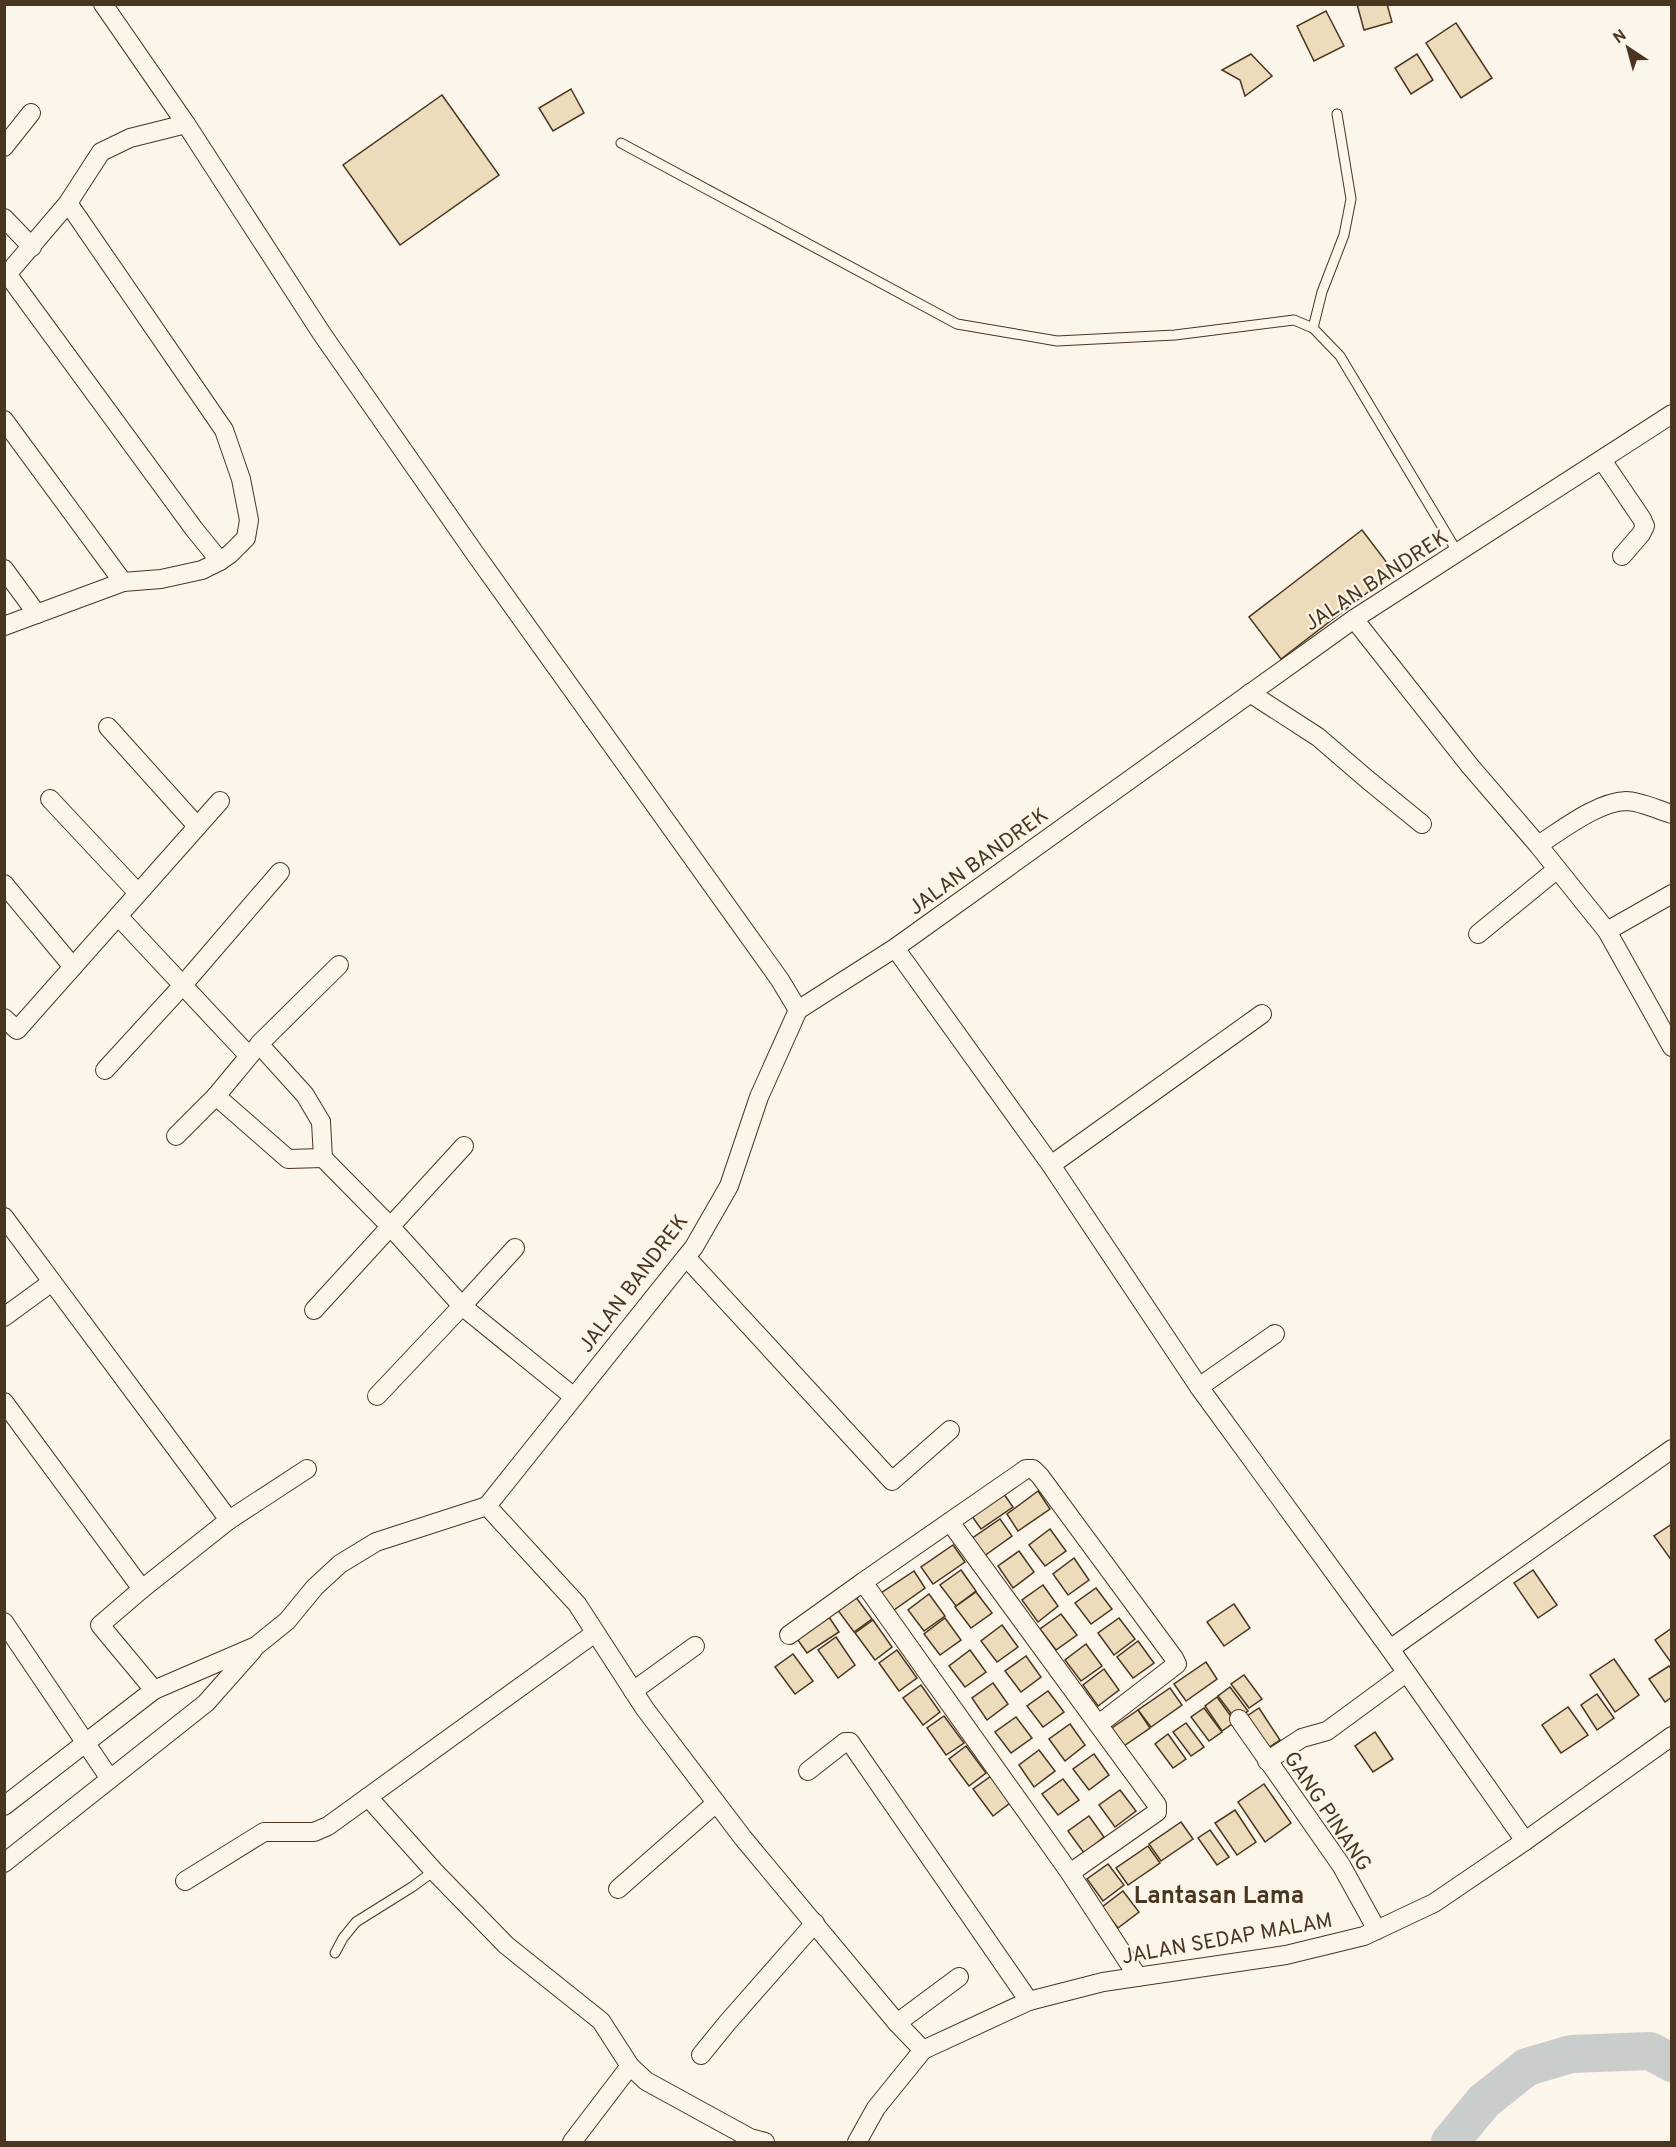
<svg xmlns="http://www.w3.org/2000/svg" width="1676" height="2147" font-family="Overpass,sans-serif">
<rect width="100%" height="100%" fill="#fbf6e9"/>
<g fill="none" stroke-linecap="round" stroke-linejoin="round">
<path stroke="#c9cecd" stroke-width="38" d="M 1450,2142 L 1484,2101 L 1527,2067 L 1571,2054 L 1650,2051 L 1672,2063"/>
</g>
<g fill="#ecdcbc" stroke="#4a3520" stroke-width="1.5">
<path d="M 1357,4 L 1387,4 L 1392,22 L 1364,30 Z"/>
<path d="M 1326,11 L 1344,46 L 1314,61 L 1297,26 Z"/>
<path d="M 1456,23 L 1492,78 L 1461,98 L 1426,43 Z"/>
<path d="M 1251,54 L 1272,76 L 1245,96 L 1240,80 L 1222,70 Z"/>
<path d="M 1417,54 L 1433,80 L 1411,94 L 1395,68 Z"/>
<path d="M 571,89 L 584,113 L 553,131 L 539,108 Z"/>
<path d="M 442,95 L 499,175 L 400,245 L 343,165 Z"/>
<path d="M 1362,530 L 1394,572 L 1281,659 L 1249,617 Z"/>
<path d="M 1001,1490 L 1013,1507 L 981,1529 L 969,1512 Z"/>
<path d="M 1038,1491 L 1050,1509 L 1018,1531 L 1007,1514 Z"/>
<path d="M 1000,1519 L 1012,1536 L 980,1559 L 968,1541 Z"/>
<path d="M 1672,1524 L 1672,1561 L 1654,1536 Z"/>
<path d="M 1050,1529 L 1066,1551 L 1045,1566 L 1029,1545 Z"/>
<path d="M 953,1545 L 965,1562 L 933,1584 L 921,1567 Z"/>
<path d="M 1019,1551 L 1034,1572 L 1013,1588 L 998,1566 Z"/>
<path d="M 1074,1558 L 1089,1580 L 1068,1595 L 1053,1574 Z"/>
<path d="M 961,1570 L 976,1591 L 956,1606 L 940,1585 Z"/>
<path d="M 1533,1570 L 1557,1605 L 1538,1618 L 1514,1583 Z"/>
<path d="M 914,1571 L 925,1588 L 894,1610 L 881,1593 Z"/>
<path d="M 1043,1585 L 1058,1606 L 1038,1622 L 1022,1600 Z"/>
<path d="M 1096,1588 L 1112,1609 L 1091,1624 L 1075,1603 Z"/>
<path d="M 852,1592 L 872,1619 L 854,1632 L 834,1605 Z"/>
<path d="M 976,1592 L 992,1613 L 971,1628 L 955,1607 Z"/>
<path d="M 929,1594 L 945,1616 L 924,1631 L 908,1610 Z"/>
<path d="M 1234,1604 L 1250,1628 L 1224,1646 L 1207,1622 Z"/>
<path d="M 827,1614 L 839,1632 L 807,1653 L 795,1636 Z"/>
<path d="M 1061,1614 L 1077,1635 L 1056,1650 L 1040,1629 Z"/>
<path d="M 945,1618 L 961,1640 L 940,1655 L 924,1634 Z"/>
<path d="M 1119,1618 L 1135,1639 L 1114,1655 L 1098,1633 Z"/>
<path d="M 873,1620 L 892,1647 L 875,1660 L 855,1633 Z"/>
<path d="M 1002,1625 L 1018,1647 L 997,1662 L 981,1641 Z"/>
<path d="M 1672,1628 L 1672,1664 L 1655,1640 Z"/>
<path d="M 836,1637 L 855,1665 L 838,1678 L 818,1650 Z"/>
<path d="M 1138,1641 L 1154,1663 L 1133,1678 L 1117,1657 Z"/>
<path d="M 1086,1644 L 1102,1666 L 1081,1681 L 1065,1660 Z"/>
<path d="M 897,1650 L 917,1678 L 899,1691 L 879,1663 Z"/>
<path d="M 970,1650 L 986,1672 L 965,1687 L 949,1666 Z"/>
<path d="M 793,1654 L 813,1681 L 795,1694 L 775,1667 Z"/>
<path d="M 1026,1656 L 1041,1677 L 1021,1692 L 1005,1671 Z"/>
<path d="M 1614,1659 L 1639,1695 L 1615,1712 L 1590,1675 Z"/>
<path d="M 1206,1662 L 1217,1679 L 1186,1701 L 1174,1684 Z"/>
<path d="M 1669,1666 L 1672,1669 L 1672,1697 L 1665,1702 L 1649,1679 Z"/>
<path d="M 1104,1669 L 1119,1690 L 1098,1706 L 1083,1685 Z"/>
<path d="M 1244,1675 L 1262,1699 L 1249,1708 L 1231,1684 Z"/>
<path d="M 993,1683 L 1008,1704 L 987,1720 L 972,1698 Z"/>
<path d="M 921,1685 L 940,1712 L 923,1725 L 903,1698 Z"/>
<path d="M 1230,1687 L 1248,1711 L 1236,1720 L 1218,1696 Z"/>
<path d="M 1170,1688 L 1182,1705 L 1151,1727 L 1138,1710 Z"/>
<path d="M 1048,1691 L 1064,1712 L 1043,1727 L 1027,1706 Z"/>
<path d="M 1597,1694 L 1614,1718 L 1597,1730 L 1581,1705 Z"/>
<path d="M 1217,1697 L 1235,1722 L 1222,1731 L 1205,1706 Z"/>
<path d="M 1568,1707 L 1588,1735 L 1561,1753 L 1542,1725 Z"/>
<path d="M 1204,1708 L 1222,1732 L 1209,1741 L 1191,1717 Z"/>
<path d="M 1259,1708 L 1280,1740 L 1265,1750 L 1244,1718 Z"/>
<path d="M 1138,1710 L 1150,1728 L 1118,1750 L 1106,1732 Z"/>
<path d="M 944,1716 L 964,1743 L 946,1755 L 927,1728 Z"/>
<path d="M 1016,1717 L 1032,1738 L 1011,1753 L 995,1732 Z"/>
<path d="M 1186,1723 L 1204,1747 L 1191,1756 L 1173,1732 Z"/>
<path d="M 1070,1724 L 1085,1745 L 1065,1761 L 1049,1739 Z"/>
<path d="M 1375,1732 L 1393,1759 L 1373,1772 L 1355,1746 Z"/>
<path d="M 1168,1734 L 1186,1759 L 1173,1768 L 1155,1744 Z"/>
<path d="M 966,1746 L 986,1773 L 969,1786 L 949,1759 Z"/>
<path d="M 1039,1750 L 1055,1771 L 1034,1787 L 1019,1765 Z"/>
<path d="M 1094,1754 L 1109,1775 L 1089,1790 L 1073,1769 Z"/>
<path d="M 991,1776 L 1010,1803 L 993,1816 L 973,1789 Z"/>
<path d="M 1063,1779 L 1079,1800 L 1058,1815 L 1042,1794 Z"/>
<path d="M 1264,1784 L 1291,1823 L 1265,1842 L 1238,1802 Z"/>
<path d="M 1120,1790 L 1136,1811 L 1115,1827 L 1099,1805 Z"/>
<path d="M 1235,1810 L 1256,1842 L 1237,1855 L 1215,1823 Z"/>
<path d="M 1089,1816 L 1104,1837 L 1084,1853 L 1068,1831 Z"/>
<path d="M 1181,1822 L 1193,1839 L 1161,1861 L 1149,1844 Z"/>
<path d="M 1210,1830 L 1229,1857 L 1217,1865 L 1198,1838 Z"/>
<path d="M 1148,1846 L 1160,1863 L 1128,1885 L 1116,1868 Z"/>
<path d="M 1108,1864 L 1124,1885 L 1103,1901 L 1087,1879 Z"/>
<path d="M 1123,1891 L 1139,1912 L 1118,1928 L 1102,1907 Z"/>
</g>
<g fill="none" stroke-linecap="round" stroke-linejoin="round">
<defs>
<g id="lane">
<path d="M 621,143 L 957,324 L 1057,341 L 1175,335 L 1294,320 L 1313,328 L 1340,356 L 1458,553"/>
<path d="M 1313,328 L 1322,292 L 1344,235 L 1351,199 L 1337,114"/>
<path d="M 335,1953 L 343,1938 L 356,1922 L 412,1887 L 434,1871"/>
</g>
<g id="street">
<path d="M 103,4 L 186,124 L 322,334 L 476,555 L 780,980 L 798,1010"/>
<path d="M 4,147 L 31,113"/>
<path d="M 68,203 L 224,430 L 241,479 L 249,520 L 246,538 L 230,554 L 220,561"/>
<path d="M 4,218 L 32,247"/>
<path d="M 4,278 L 68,203 L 101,152 L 130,138 L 186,124"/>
<path d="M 4,420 L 123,582"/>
<path d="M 1602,460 L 1642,519 L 1645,526 L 1641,534 L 1622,556"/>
<path d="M 4,569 L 37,614"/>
<path d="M 1354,619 L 1470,766 L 1538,845 L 1607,931 L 1672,1047"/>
<path d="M 4,626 L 123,582 L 161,579 L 202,570 L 220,561 L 194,529 L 8,275"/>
<path d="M 1250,693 L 1318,737 L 1368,780 L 1422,824"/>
<path d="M 108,727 L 197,826"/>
<path d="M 50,799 L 138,893"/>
<path d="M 1538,845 C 1562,830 1597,802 1626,801 C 1640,801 1658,810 1672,814"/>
<path d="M 4,884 L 73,967"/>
<path d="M 118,916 L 249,1056"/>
<path d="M 1607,931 L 1672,894"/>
<path d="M 1478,934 L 1556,870"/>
<path d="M 895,948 L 1051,1165 L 1199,1387 L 1390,1649 L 1525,1841"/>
<path d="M 4,1018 L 17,1030 L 220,801"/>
<path d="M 105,1070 L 182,986 L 280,872"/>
<path d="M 216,1096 L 255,1049"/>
<path d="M 314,1110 L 321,1122 L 305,1095 L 259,1044 L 339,965"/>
<path d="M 321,1122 L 323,1158 L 390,1226 L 462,1306 L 515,1248"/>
<path d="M 176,1136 L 216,1096 L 288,1159 L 323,1158"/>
<path d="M 1051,1165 L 1262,1014"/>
<path d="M 4,1217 L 229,1520"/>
<path d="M 686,1257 L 892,1481 L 950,1430"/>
<path d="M 314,1310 L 464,1146"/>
<path d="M 4,1317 L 52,1282"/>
<path d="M 1199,1387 L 1275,1334"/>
<path d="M 377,1396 L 462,1306 L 574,1397"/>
<path d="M 4,1402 L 142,1589"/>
<path d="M 487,1506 L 694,1247 L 729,1186 L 759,1097 L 798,1010 L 895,948 L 1354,619 L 1672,414"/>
<path d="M 487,1506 L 577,1604 L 645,1709 L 743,1838 L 897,2023 L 923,2050"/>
<path d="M 950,1522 L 1157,1805 L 1157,1812 L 1070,1873"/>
<path d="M 4,1622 L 110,1779"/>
<path d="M 789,1635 L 863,1582"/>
<path d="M 1390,1649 L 1672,1449"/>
<path d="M 154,1690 L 100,1625 L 142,1589 L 229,1520 L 307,1469"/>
<path d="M 633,1691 L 695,1646"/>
<path d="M 1239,1719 L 1341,1865 L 1377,1930"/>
<path d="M 1099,1724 L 1177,1664 L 1174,1658 L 1040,1476 L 1033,1469 L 1026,1469 L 863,1582 L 1070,1873 L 1138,1977"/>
<path d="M 1267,1761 L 1302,1738 L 1327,1731 L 1406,1673"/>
<path d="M 808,1771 L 845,1742 L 850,1742 L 1029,2001"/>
<path d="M 368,1797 L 434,1871 L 506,1945 L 601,2021 L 630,2066 L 646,2081 L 750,2138 L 765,2142"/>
<path d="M 4,1806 L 154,1690 L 256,1646 L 287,1621 L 315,1587 L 340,1564 L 376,1542 L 487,1506"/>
<path d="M 4,1863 L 206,1703 L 253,1650"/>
<path d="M 185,1881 L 264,1832 L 314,1832 L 328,1826 L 595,1633"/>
<path d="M 618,1889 L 716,1803"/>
<path d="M 897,2023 L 959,1977"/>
<path d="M 701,2055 L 727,2023 L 815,1923"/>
<path d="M 572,2142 L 630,2066"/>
<path d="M 857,2142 L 876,2108 L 923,2050 L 1029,2001 L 1103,1982 L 1286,1955 L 1364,1936 L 1434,1903 L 1525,1841 L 1672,1736"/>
</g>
</defs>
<use href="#lane" stroke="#4a3520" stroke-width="11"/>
<use href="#street" stroke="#4a3520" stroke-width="20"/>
<use href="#lane" stroke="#fbf6e9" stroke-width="9"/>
<use href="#street" stroke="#fbf6e9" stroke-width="18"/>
</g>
<g text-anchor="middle" stroke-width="4.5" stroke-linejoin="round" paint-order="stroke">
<g font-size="21" fill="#4a3520" stroke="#fbf6e9">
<text transform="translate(1376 580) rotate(-33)" y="7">JALAN BANDREK</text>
<text transform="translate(978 861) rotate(-36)" y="7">JALAN BANDREK</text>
<text transform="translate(633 1283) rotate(-53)" y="7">JALAN BANDREK</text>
<text transform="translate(1328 1811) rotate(56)" y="7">GANG PINANG</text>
<text transform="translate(1227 1938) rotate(-10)" y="7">JALAN SEDAP MALAM</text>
</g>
<g font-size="24" font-weight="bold" fill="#4a3520" stroke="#fbf6e9">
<text x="1219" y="1903">Lantasan Lama</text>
</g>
</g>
<rect width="1676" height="2147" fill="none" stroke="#4a3520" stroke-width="12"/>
<g transform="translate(1628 48) rotate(324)" stroke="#fbf6e9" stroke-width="4.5" paint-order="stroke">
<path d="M0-4.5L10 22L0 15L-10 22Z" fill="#4a3520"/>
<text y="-9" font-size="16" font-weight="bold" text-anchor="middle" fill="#4a3520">N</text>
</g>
</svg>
